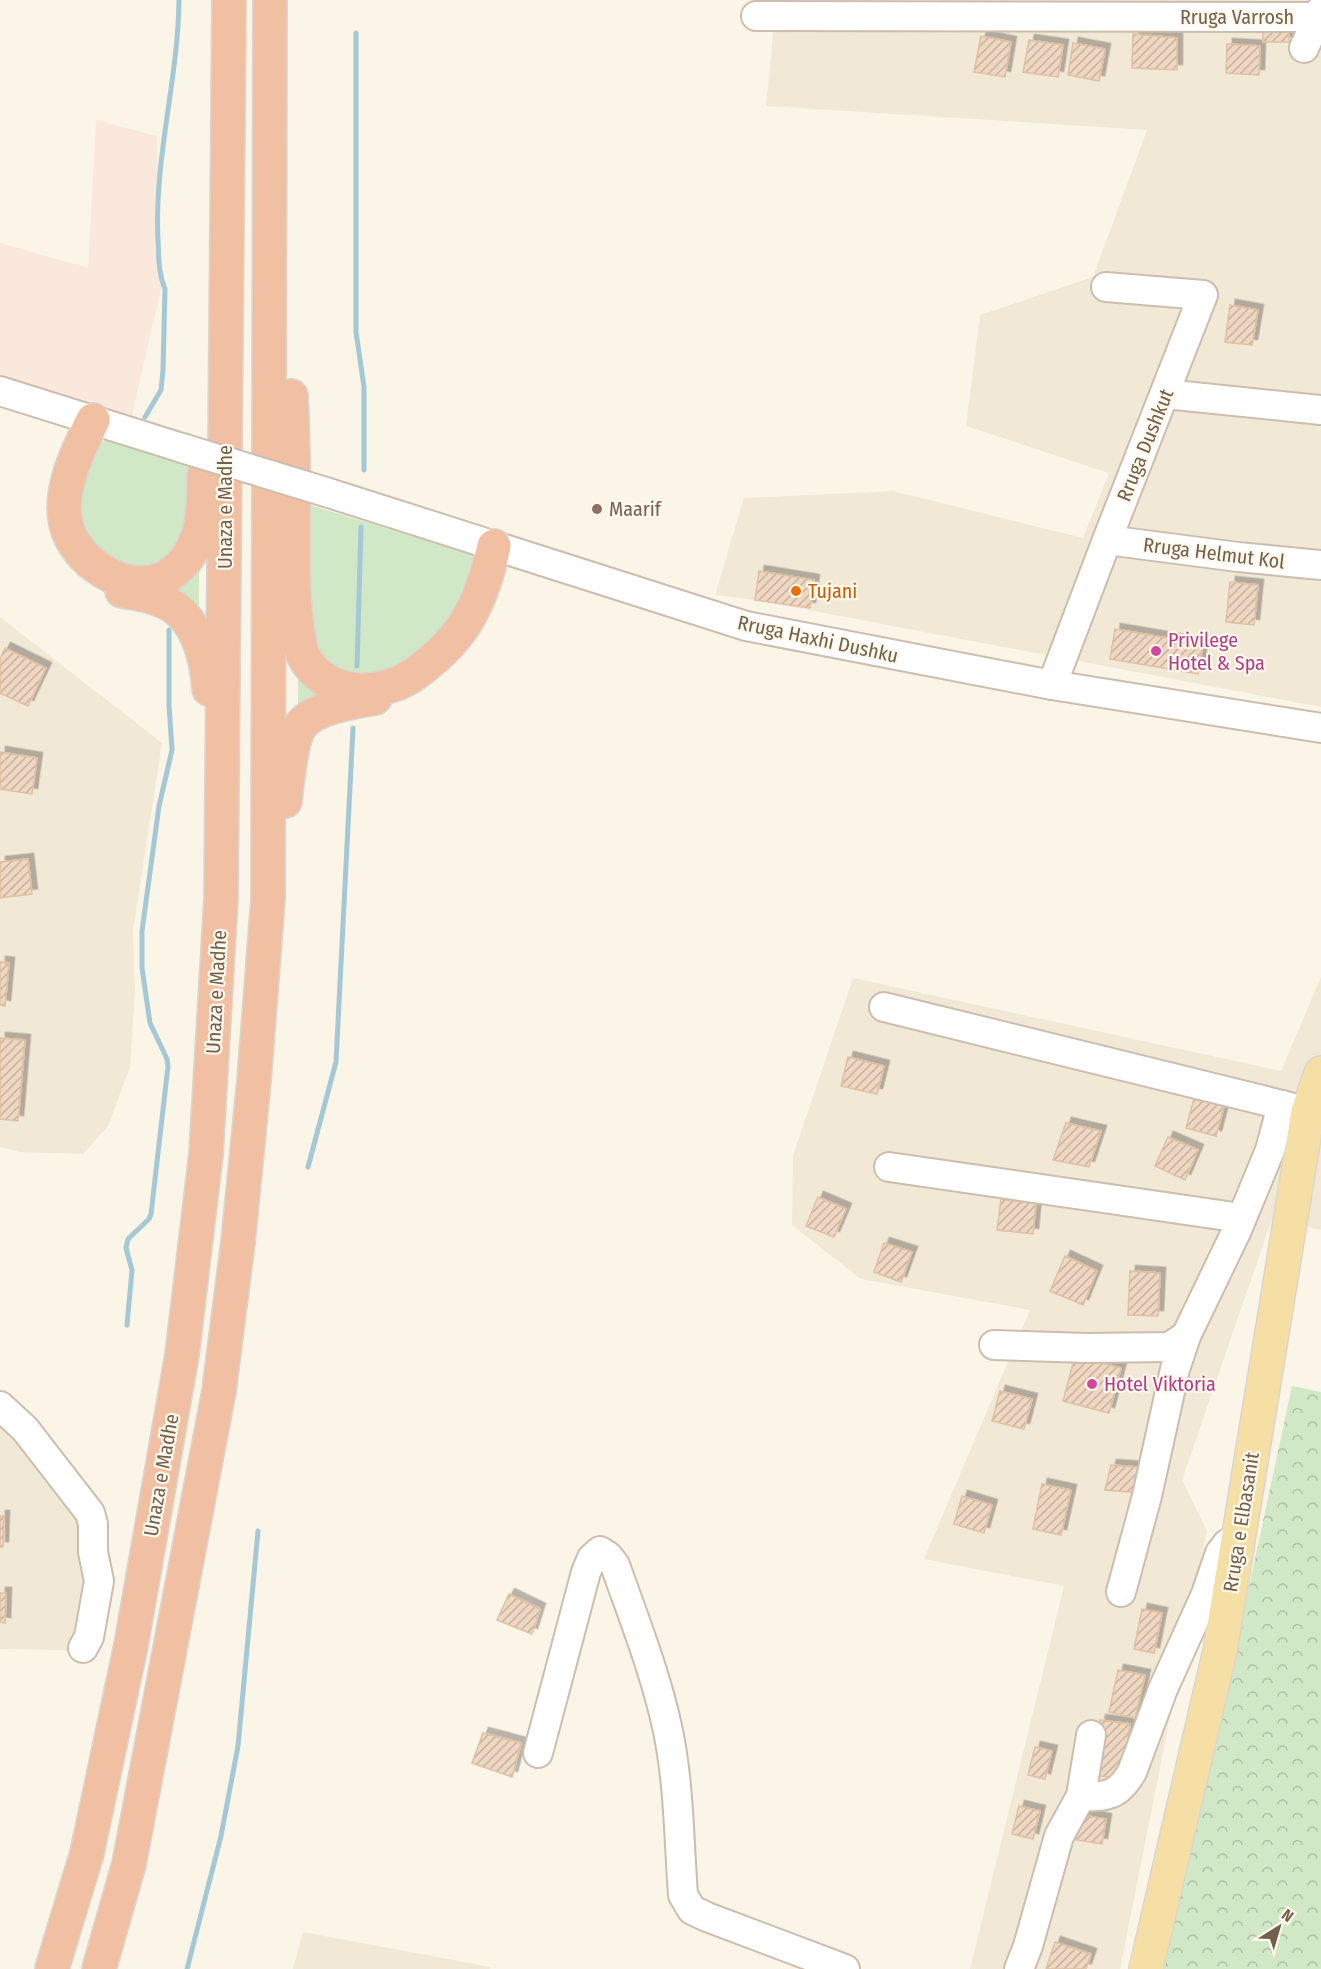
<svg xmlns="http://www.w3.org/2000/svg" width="1321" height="1969" font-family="'Fira Sans Condensed',sans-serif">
<defs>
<pattern id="forest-crowns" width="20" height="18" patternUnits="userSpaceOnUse" patternTransform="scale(1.5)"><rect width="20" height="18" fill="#d1e8c6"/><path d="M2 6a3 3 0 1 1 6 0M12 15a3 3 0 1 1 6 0" fill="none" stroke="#aebfa3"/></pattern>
<pattern id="building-hatch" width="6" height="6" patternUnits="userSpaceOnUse" patternTransform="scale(1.5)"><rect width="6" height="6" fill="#efd8c1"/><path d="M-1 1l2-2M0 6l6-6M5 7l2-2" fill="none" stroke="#c6b29f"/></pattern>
<filter id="shadow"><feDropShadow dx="5.5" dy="-5.5" stdDeviation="0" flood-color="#0004"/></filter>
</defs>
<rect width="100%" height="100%" fill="#fbf5e7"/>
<g fill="#f2e8d6">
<path d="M 940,0 L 1321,0 L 1321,707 L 755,600 L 715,595 L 744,498 L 893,491 L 1083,538 L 1109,473 L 966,426 L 980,315 L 1093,277 L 1147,130 L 766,106 L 776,4 L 936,14 Z"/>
<path d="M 0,617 L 162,743 L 133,930 L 135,993 L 130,1067 L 108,1126 L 83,1154 L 19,1152 L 0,1147 Z"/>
<path d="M 1321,977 L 1321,1230 L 1272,1219 L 1182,1480 L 1207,1531 L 1120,1969 L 970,1969 L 1064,1586 L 924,1559 L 1030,1310 L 861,1279 L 792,1225 L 793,1156 L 853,978 L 1281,1071 Z"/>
<path d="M 0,1423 L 16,1435 L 58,1488 L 91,1540 L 83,1655 L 62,1650 L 0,1649 Z"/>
<path d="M 303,1932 L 491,1967 L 490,1969 L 293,1969 Z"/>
</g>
<path fill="#fae8dc" d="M 96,120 L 157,136 L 161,289 L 131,419 L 0,375 L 0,243 L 88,268 Z"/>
<g fill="#d1e8c6">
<path d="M 107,439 L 196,467 L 195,515 L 161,570 L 100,562 L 71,508 L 97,446 Z"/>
<path d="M 304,503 L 476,556 L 475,591 L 410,668 L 352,681 L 310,649 Z"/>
<path d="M 199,563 L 199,617 L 165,586 Z"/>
<path d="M 298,670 L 329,690 L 298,706 Z"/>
</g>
<path fill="url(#forest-crowns)" d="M 1292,1386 L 1321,1392 L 1321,1969 L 1152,1969 L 1233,1661 Z"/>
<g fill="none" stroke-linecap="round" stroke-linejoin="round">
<g stroke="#a4c8d5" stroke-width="5">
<path d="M 356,33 L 356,332 L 364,387 L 364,470"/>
<path d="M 145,417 L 161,390 L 163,370 L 165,289 C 158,273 159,257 158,240 C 154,158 178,81 179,0"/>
<path d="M 357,666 L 361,527"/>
<path d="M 308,1167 L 336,1062 L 353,728"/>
<path d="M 127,1325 L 132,1270 L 126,1248 L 128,1239 L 149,1219 L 151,1214 L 168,1066 L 167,1059 L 150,1023 L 142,968 L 142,931 L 159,806 L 172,750 L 169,705 L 169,630"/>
<path d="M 187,1969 L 221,1836 L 238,1746 L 258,1531"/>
</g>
</g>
<g fill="url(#building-hatch)" stroke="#e0c0a2" stroke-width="1.5" filter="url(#shadow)">
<rect x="1263" y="22" width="26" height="20"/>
<path d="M 1133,34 L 1177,38 L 1177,70 L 1132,68 Z"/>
<path d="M 981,36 L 1011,42 L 1005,77 L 974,72 Z"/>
<path d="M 1029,40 L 1063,45 L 1058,77 L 1023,72 Z"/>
<path d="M 1073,43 L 1105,49 L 1099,81 L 1068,75 Z"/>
<path d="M 1227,44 L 1260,46 L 1259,75 L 1226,73 Z"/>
<path d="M 1230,305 L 1258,310 L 1252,345 L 1225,342 Z"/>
<path d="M 759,571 L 814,580 L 810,608 L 755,600 Z"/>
<path d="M 1230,582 L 1258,585 L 1254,625 L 1226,622 Z"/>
<path d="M 1115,629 L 1203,644 L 1198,674 L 1110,659 Z"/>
<path d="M 5,648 L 46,668 L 28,706 L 0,693 L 0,659 Z"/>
<path d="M 0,752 L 37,758 L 32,794 L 0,789 Z"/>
<path d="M 28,859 L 32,894 L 0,898 L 0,862 Z"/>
<path d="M 0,962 L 9,963 L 5,1006 L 0,1005 Z"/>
<path d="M 0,1038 L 25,1040 L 18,1121 L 0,1119 Z"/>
<path d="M 848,1057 L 884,1066 L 877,1094 L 841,1086 Z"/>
<path d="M 1195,1095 L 1225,1103 L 1216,1136 L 1186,1128 Z"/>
<path d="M 1066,1123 L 1101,1131 L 1089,1167 L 1053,1160 Z"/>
<path d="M 1168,1137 L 1198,1150 L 1185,1180 L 1155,1166 Z"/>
<path d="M 818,1197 L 846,1209 L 834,1237 L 806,1226 Z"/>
<path d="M 1001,1199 L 1036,1203 L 1033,1234 L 997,1230 Z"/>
<path d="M 884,1243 L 912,1252 L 901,1282 L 874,1272 Z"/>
<path d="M 1065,1256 L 1097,1271 L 1083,1305 L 1050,1291 Z"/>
<path d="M 1130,1271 L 1160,1273 L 1158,1316 L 1128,1315 Z"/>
<path d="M 1075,1356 L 1121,1368 L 1109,1413 L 1063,1401 Z"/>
<path d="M 1000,1391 L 1032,1399 L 1024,1429 L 992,1421 Z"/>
<path d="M 1111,1465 L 1151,1468 L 1142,1493 L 1105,1490 Z"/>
<path d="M 1042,1484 L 1071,1490 L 1061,1535 L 1033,1529 Z"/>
<path d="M 962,1496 L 992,1505 L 984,1533 L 954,1524 Z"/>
<path d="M 0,1516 L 4,1516 L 3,1547 L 0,1547 Z"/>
<path d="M 0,1593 L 6,1593 L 5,1623 L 0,1622 Z"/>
<path d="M 509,1594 L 540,1609 L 532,1634 L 497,1620 Z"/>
<path d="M 1142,1609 L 1162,1613 L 1154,1653 L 1134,1649 Z"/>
<path d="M 1118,1670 L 1145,1675 L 1135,1718 L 1109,1712 Z"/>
<path d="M 1100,1720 L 1130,1724 L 1123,1779 L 1092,1775 Z"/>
<path d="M 483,1733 L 521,1743 L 512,1777 L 472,1763 Z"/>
<path d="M 1035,1747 L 1052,1751 L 1045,1779 L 1028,1775 Z"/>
<path d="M 1019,1806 L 1040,1811 L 1033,1839 L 1012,1834 Z"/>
<path d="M 1076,1814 L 1106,1819 L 1102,1844 L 1071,1839 Z"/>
<path d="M 1055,1942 L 1091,1954 L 1086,1969 L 1046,1969 Z"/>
</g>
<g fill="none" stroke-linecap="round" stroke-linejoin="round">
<defs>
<g id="minor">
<path d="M 756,16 L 1321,17"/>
<path d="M 1304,48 L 1321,10"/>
<path d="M 0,391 L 182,448"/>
<path d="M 1165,394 L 1321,410"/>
<path d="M 329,493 L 746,626 L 1052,685 L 1321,728"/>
<path d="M 1107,540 L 1238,557 L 1321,565"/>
<path d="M 1052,685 L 1107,540 L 1203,295 L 1106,287"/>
<path d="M 884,1007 L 1282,1105"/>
<path d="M 889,1167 L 1241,1218"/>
<path d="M 994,1345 L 1087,1348 L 1169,1347 L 1186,1336 L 1237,1230 L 1270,1150 L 1282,1105 L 1308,1112"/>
<path d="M 0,1406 L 25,1429 L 90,1513 L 93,1524 L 93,1552 L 99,1581 L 89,1637 L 83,1648"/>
<path d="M 1121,1592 L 1147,1496 L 1175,1369 L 1186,1336"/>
<path d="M 538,1753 L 586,1572 L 592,1558 L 600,1551 L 608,1556 L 615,1565 C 634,1619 656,1674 668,1731 C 679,1784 679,1841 683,1895 L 692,1910 L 707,1917 L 845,1969"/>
<path d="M 1081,1796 C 1107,1797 1118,1796 1132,1772 L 1163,1689 L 1206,1594 L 1220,1553 L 1227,1544 L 1239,1536"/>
<path d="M 1019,1969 L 1028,1946 L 1059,1836 L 1081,1796 L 1091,1735"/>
</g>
<path id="major" d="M 1146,1969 L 1220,1651 L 1308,1112 L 1321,1073"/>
<g id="highway">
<path d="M 291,396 C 293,438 294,481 293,524 C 293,561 292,596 298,633 C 300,640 300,649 303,655 C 314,677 334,688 358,690 C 375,691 396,686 410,677 C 462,642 481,606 494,546"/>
<path d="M 93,420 C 78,450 58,490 66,524 C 74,561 125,595 162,579 C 168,577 175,570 180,566 C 204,543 204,506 204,476"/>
<path d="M 122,591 C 137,593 153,596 167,603 C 197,618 207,658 209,689"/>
<path d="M 285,801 C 287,784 291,737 302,724 C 316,707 354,702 375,698"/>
<path d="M 52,1969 L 87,1853 L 131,1645 L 182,1355 L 206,1154 L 221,899 L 229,0"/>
<path d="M 99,1969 L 129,1864 L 219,1391 L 238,1242 L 254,1081 L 268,899 L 270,0"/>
</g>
</defs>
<use href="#minor" stroke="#ccbeae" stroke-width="32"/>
<use href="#major" stroke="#dbd5d1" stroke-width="36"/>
<use href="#highway" stroke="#dbd5d1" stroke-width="36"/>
<use href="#minor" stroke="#fff" stroke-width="28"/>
<use href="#major" stroke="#f5dfa4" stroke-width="33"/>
<use href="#highway" stroke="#f1bfa2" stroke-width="33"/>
<defs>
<path id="minor-bridge" d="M 182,448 L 329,493"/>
</defs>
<use href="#minor-bridge" stroke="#ccbeae" stroke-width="32" stroke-linecap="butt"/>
<use href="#minor-bridge" stroke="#fff" stroke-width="28"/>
</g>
<circle fill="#8d6e63" stroke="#fef9ed" stroke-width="2" cx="597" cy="509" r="6"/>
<circle fill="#e8710a" stroke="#fef9ed" stroke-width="2" cx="796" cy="591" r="6"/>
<g fill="#d1479c" stroke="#fef9ed" stroke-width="2">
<circle cx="1156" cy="651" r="6"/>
<circle cx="1092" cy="1384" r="6"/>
</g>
<g text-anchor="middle" stroke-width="4.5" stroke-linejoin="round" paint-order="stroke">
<g font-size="20" fill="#735f4d" stroke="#fef9ed">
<text x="1237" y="24">Rruga Varrosh</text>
<text transform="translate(1145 445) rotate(-68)" y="7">Rruga Dushkut</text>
<text transform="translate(225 507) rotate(-90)" y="7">Unaza e Madhe</text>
<text transform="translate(1214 553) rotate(7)" y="7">Rruga Helmut Kol</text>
<text transform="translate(818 639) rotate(12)" y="7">Rruga Haxhi Dushku</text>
<text transform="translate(216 992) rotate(-87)" y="7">Unaza e Madhe</text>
<text transform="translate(161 1475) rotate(-80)" y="7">Unaza e Madhe</text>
<text transform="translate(1241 1522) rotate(-81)" y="7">Rruga e Elbasanit</text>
</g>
<g font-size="20" fill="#785e54" stroke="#fef9ed" text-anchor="start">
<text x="609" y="516">Maarif</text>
</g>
<g font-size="20" fill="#c56008" stroke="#fef9ed" text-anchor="start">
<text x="808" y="598">Tujani</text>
</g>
<g font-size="20" fill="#b23c85" stroke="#fef9ed" text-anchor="start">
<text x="1168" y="647">Privilege<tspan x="1168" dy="23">Hotel &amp; Spa</tspan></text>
<text x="1104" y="1391">Hotel Viktoria</text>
</g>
</g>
<g transform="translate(1279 1927) rotate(37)" stroke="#fef9ed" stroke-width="4.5" paint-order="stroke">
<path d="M0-4.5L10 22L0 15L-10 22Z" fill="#735f4d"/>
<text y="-9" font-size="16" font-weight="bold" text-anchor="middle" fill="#735f4d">N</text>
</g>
</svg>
